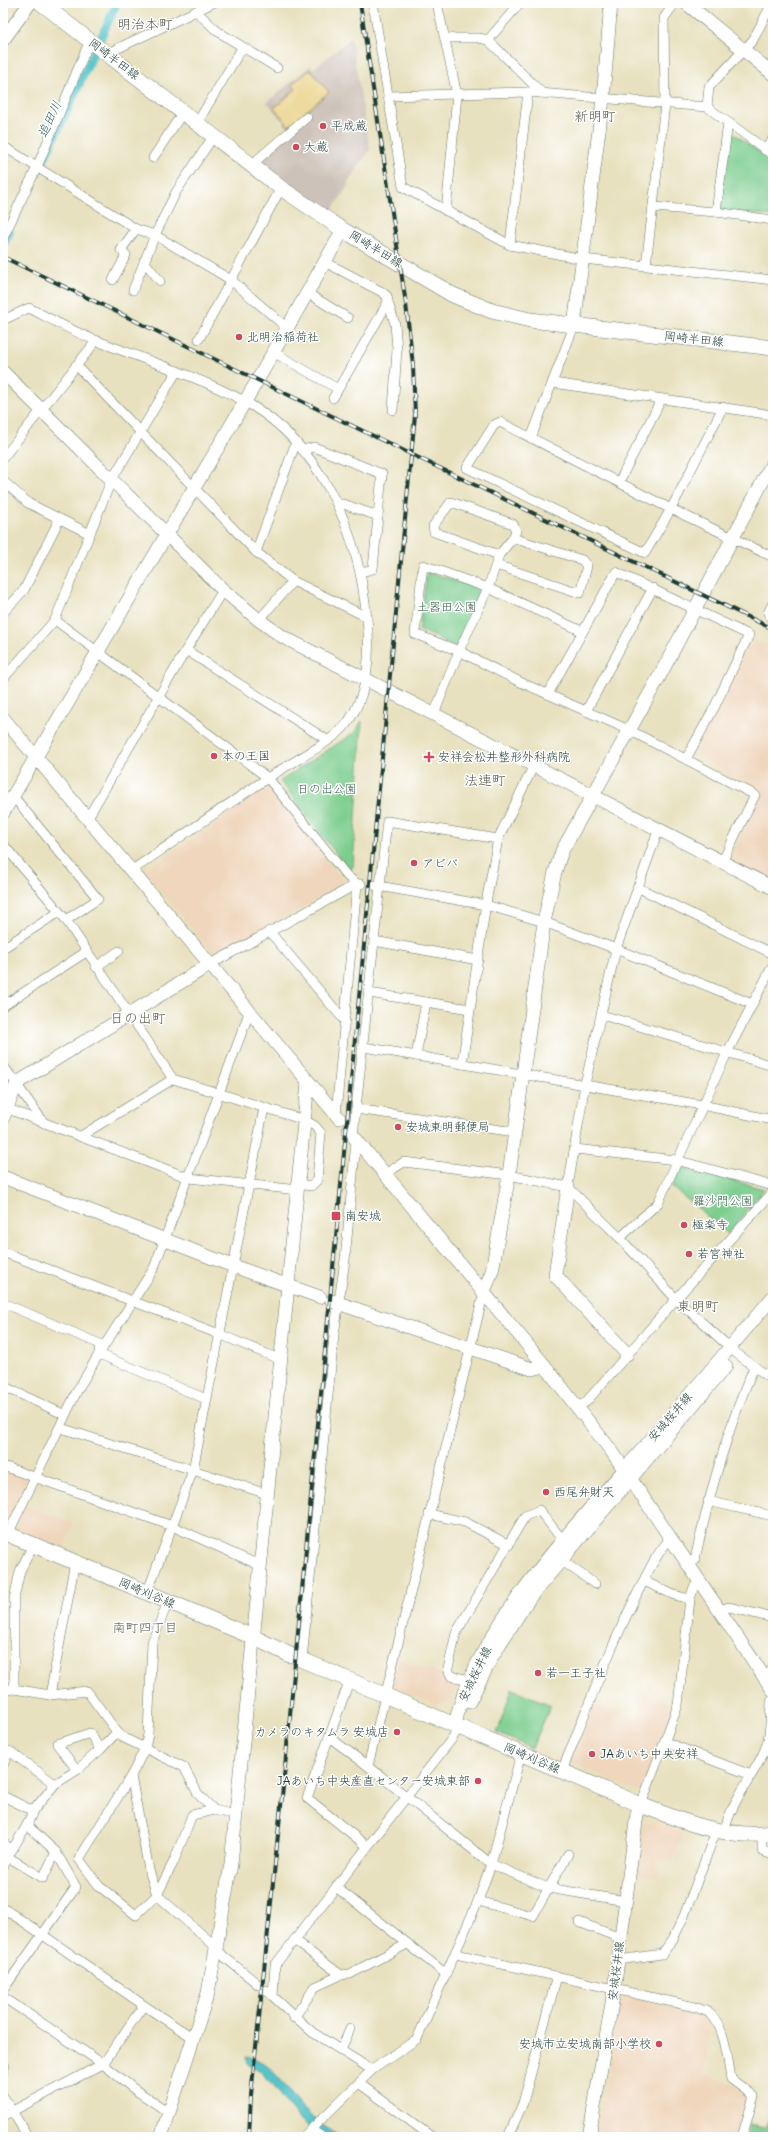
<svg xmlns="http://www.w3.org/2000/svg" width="776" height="2140" font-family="Delius,'Klee One',sans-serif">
<rect width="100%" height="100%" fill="#fff"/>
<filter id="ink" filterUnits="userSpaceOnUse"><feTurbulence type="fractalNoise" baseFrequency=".025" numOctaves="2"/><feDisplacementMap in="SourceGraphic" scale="8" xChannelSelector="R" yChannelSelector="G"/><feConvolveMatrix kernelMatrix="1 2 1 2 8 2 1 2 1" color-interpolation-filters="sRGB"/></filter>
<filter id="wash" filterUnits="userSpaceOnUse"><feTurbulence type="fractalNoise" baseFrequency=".012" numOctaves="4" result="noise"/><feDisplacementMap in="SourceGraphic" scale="16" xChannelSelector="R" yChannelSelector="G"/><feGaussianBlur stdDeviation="0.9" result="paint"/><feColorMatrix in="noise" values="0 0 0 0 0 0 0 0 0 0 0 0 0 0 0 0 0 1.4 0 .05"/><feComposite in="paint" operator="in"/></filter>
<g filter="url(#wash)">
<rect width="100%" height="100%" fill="#e8e1bf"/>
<g fill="#efd6bc">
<path d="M 752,638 L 773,648 L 773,882 L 729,860 L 761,793 L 695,755 Z"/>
<path d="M 270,787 L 346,884 L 214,955 L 144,871 Z"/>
<path d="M 5,1472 L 30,1479 L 7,1527 L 3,1525 L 3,1478 Z"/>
<path d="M 25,1506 L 73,1523 L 63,1550 L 15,1529 Z"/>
<path d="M 398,1658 L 442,1675 L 449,1679 L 460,1682 L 450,1701 L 437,1705 L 391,1686 Z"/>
<path d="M 645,1694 L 672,1705 L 674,1709 L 641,1793 L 570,1762 L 593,1704 L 638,1718 Z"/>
<path d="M 648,1822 L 657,1822 L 682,1833 L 672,1863 L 660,1860 L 658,1878 L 637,1873 L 643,1827 Z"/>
<path d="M 620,1995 L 709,2015 L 704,2074 L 726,2081 L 750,2096 L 738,2137 L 596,2137 Z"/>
</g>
<path fill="#cdc2b9" d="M 351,38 L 370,150 L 347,183 L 349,184 L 329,215 L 253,160 L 288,128 L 267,102 L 310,66 L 313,69 Z"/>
<g fill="#7bcd8e" stroke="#4d8561">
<path d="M 729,130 L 773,162 L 773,216 L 718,210 Z"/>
<path d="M 427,572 L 479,588 L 482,591 L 459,644 L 455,646 L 419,630 Z"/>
<path d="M 362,721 L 353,867 L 348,869 L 280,781 L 354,733 Z"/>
<path d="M 681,1167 L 764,1189 L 728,1234 L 672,1187 Z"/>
<path d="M 512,1689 L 551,1705 L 532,1748 L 497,1733 Z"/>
<path d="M 773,2107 L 773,2137 L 746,2137 L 750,2124 L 767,2128 L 770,2108 Z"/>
</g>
<path fill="#eeda9e" stroke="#868c69" d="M 310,70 L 329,92 L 289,126 L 274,108 L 296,89 L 292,84 Z"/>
<path fill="#56c4cb" stroke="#3a8080" d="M 246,2057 C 272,2057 294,2103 313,2118 C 321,2125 332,2131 341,2137 L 324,2137 L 301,2122 L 261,2071 L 247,2063 Z"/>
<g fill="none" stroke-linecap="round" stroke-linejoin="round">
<g stroke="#56c4cb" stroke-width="8">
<path d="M 40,169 L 117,3"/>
<path d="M 3,246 L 10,232"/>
</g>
</g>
</g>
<g filter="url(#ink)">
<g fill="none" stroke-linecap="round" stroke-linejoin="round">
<defs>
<g id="street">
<path d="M 373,3 L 403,187 L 510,245 L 583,259 L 773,280"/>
<path d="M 437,3 L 457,95 L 446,211"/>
<path d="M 196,11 L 217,31 L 277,68"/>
<path d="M 445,38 L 479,38 L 488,40 L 520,3"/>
<path d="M 488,40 L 542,93"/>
<path d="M 108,53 L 213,3"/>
<path d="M 388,96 L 528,92 L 707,107 L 773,155"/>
<path d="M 707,107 L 709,87 L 753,40 L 772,3"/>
<path d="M 197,123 L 242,48"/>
<path d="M 3,146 L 136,229 L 155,235 L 231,280 L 287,328"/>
<path d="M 765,150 L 773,139"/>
<path d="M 153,158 L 183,112"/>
<path d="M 251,165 L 307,117"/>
<path d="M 653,207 L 716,212 L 773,220"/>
<path d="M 716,212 L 728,123"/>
<path d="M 3,238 L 37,167 L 90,40"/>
<path d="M 510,245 L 528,92"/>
<path d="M 144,261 L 160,281"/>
<path d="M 325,262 L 382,292 L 387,296 L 388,302 L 333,398"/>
<path d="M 646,265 L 665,104 L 664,18 L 675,3"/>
<path d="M 113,280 L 126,255 L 121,250 L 136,229"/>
<path d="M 133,290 L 155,235 L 176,192 L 213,137"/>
<path d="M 307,293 L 348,318"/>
<path d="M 388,302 L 395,324 L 397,349 L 393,410"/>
<path d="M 3,320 L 29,308 C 51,319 72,331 95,340 C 145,360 197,376 244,401 C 317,441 355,524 365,603 C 371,643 372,694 344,727 C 329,744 288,764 268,778 C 222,808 176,840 131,871"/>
<path d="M 199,339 L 281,188"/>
<path d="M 273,352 L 338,389"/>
<path d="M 76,365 L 256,552 L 293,581 L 367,617"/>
<path d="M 553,383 L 773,415"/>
<path d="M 723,407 L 671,509 L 645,553 L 467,468 L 494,425 L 500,422 L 671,509 L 773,557"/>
<path d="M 531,438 L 574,326"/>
<path d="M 302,450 L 314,447 L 382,474 L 373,569 L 361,572"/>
<path d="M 3,458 L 96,341"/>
<path d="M 3,481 L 28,503 L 90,534"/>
<path d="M 619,482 L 661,400"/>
<path d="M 337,504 L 343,504 L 378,516"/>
<path d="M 256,552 L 296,442"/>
<path d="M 496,565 L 580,593 L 587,566 L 582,560 L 513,538"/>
<path d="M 773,603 L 768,613 L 773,619"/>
<path d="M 3,613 L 24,590 L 59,520"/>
<path d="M 55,620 L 268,778 L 347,876 L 357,884"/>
<path d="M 259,620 L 293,581"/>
<path d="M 582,631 L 488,588 L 423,565 L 415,634 L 459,651 L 520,682 L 629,730 L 755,795 L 722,862"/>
<path d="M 186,650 L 327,740"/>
<path d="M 3,679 L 55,620 L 111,481 L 177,371"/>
<path d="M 548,694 L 616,572 L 749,635 L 714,708 L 686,759"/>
<path d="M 586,711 L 653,588"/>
<path d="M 434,714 L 459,651 L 488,588 L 499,555 L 513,538 L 516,531 L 513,524 L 451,502 L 433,526 L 434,532 L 499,555"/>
<path d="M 13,796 L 98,899 L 66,920"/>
<path d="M 87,819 L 186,650 L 223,590"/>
<path d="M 3,844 L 66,920 L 173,1079 L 304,1120 L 315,1126 L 321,1133 L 317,1180 L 311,1186 L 298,1184"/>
<path d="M 373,885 L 486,905 L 544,922 L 616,949 L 752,1004"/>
<path d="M 637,887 L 773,954"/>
<path d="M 269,931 L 344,1020"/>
<path d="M 374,941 L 478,960"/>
<path d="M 3,948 L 59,912"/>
<path d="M 209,965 L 357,884 L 361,884"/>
<path d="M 96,967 L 119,951"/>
<path d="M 369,993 L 470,1009"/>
<path d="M 3,1006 L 86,952"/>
<path d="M 602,1015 L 773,1066"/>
<path d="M 364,1047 L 702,1105 L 773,1120"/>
<path d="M 416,1056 L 426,1002"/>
<path d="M 462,1064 L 487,897 L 498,839 L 534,765"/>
<path d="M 3,1065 L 44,1123"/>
<path d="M 3,1107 L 189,1178 L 298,1190"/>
<path d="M 356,1109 L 515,1132"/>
<path d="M 336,1115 L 357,884"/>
<path d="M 81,1136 L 173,1079"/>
<path d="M 353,1136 L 387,821 L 498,839"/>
<path d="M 575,1149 L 676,1160 L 773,1186"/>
<path d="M 385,1174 L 404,1162 L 509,1175 L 568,1187 L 620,1238 L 676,1299 L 736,1353 L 773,1380"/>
<path d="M 568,1187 L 585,1084 L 616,949 L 659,828"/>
<path d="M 620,1238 L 658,1203 L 727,1053 L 773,965"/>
<path d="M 3,1252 L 219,1334 L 281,1360"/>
<path d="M 3,1303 L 100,1344 L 99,1354"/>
<path d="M 99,1354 L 206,1399"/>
<path d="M 3,1386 L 65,1415"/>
<path d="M 578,1407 L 586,1402 L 676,1299 L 773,1192"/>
<path d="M 61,1428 L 193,1470 L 264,1108"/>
<path d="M 3,1466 L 172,1526 L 261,1566"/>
<path d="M 708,1501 L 773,1516"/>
<path d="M 429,1514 L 465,1522 L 509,1545"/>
<path d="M 8,1534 L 77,1391 L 99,1354 L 154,1268 L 249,1013"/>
<path d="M 561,1560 L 595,1584"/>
<path d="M 690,1566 L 695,1559 C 710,1493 727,1429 754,1367"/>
<path d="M 644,1581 L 674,1595 L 690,1599"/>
<path d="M 147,1593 L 193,1470 L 267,1494"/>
<path d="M 168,1602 L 152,1642 L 148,1734 L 145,1748 L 131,1776 L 149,1870 L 157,1895 L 216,1947 L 222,1955 L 259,1985"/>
<path d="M 720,1610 L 729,1607 L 773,1618"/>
<path d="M 302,1660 L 334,1335 L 345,1260 L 356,1141"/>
<path d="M 350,1679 L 307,1798 L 367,1846"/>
<path d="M 470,1680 L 451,1676 L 448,1669 L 456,1633 L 525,1516 L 539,1510 L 564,1542"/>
<path d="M 767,1680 L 773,1667"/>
<path d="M 14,1689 L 14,1599 L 20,1571 L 34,1543"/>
<path d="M 3,1690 L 14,1689 L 50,1695 L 87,1691 L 117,1732"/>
<path d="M 50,1695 L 75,1562"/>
<path d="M 329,1737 L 368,1766 L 491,1864 L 548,1888 L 626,1901"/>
<path d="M 665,1742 L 751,1775"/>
<path d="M 3,1765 L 9,1751 L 55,1784"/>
<path d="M 368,1766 L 484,1292"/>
<path d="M 77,1770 L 57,1744 L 90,1733 L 100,1750"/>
<path d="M 562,1771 C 586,1711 609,1650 638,1592 C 647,1574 657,1552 671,1538"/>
<path d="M 131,1776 L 79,1859 L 99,1886 L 136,1915 L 157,1895 L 174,1861 L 192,1815 L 214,1810"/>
<path d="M 3,1796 L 33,1811 L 27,1825 L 3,1865"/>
<path d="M 641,1805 L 678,1705 L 690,1599 L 694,1587 L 700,1582"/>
<path d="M 33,1811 L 55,1784 L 77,1770 L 100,1750 L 117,1732 L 124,1738 L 184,1767 L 198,1794 L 214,1810 L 235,1815"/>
<path d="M 724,1833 C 730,1804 749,1782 762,1756 C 771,1739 770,1721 771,1702 L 773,1699"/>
<path d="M 762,1834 L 762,1851 L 773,1855"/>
<path d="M 3,1843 L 12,1849"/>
<path d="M 8,1857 L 43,1878 L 56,1852"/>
<path d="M 336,1887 L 446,1974"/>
<path d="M 478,1901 L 533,1916 L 568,1854"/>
<path d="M 3,1908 C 67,1950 127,1996 192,2037"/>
<path d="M 579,1922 L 620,1938"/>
<path d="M 294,1940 L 341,1975"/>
<path d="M 456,1954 L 695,2007 C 699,2009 705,2010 709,2013 C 725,2024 728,2062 731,2079 L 754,2096 L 742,2137"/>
<path d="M 618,1960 L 662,1954 L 673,1939 L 684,1916 L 716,1831"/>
<path d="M 3,1990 L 76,1887 L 56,1852 L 27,1825"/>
<path d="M 266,1990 L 312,2032 L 372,2070"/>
<path d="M 273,1996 L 275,1965 L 451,1740 L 455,1734 L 455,1724"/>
<path d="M 3,1997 L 103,2064 L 143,2006"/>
<path d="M 294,2018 L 315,1987 L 341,1975 L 350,1974 L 407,1944"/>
<path d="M 341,2050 L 350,2029"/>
<path d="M 3,2072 L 5,2066"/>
<path d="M 360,2084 L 432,2137"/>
<path d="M 3,2096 L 28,2137"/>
<path d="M 3,2116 L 103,2064 L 134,2089 L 168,2112"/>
<path d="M 312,2130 L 322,2137"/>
<path d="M 303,2137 L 372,2070 L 417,2039 L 478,1901 L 491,1864 L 521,1754"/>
<path d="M 508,2137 L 523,2103 L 557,1976"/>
</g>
<g id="secondary">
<path d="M 686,3 L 773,74"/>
<path d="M 3,40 L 30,3"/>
<path d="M 574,326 L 603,99 L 611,3"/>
<path d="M 3,372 L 223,590 L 259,620 L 283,637 L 773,888"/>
<path d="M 3,718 L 339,1118"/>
<path d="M 3,813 L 257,381 L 343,230"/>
<path d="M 3,1118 L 17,1083 L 209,965"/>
<path d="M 349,1131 L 545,1366 L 613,1453 L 773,1690"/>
<path d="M 3,1177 L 233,1266 L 320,1297"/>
<path d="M 568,1187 L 555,1275 L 627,1354"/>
<path d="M 484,1292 L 492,1271 L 509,1175 L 544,922 L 555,872 L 562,851 L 659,677 L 773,462"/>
<path d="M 332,1301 L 532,1369 L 545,1366"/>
<path d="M 469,1702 L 494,1653 L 530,1597 L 726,1366"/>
<path d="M 455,1724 C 476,1626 582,1519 647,1444 C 689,1396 731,1346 773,1297"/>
<path d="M 161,2137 L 208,1993 L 231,1864 L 308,1082"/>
<path d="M 589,2137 L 614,1991 L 637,1814 L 641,1805"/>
</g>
<g id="primary">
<path d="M 41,3 L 281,188 L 343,230 L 453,295 L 492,311 L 530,320 L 773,348"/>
<path d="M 3,1532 L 253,1637 L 290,1655"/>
<path d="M 298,1658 L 641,1805 C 684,1822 725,1839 773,1833"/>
</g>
</defs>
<use href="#street" stroke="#657665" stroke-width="10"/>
<use href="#secondary" stroke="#657665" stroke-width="14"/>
<use href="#primary" stroke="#657665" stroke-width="16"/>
<use href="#street" stroke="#fff" stroke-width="9"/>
<use href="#secondary" stroke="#fff" stroke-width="13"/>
<use href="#primary" stroke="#fff" stroke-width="15"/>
<defs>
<g id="rail">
<path d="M 3,257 L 773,629"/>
<path d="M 249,2137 L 251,2095 L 284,1777 L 415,415 L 413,365 L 406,304 L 360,3"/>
</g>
</defs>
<use href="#rail" stroke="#1f3d34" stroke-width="4"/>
<use href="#rail" stroke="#fff" stroke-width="2.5" stroke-dasharray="8" stroke-linecap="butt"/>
</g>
</g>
<g fill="#d1495b" stroke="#fff" stroke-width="1.5">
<circle cx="323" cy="126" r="4"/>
<circle cx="296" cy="147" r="4"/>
<circle cx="239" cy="337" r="4"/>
<circle cx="214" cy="756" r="4"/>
<path d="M427 751h4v4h4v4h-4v4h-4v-4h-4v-4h4z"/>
<circle cx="414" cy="863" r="4"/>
<circle cx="398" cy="1127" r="4"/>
<rect x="331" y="1211" width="10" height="10" rx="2"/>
<circle cx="684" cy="1225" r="4"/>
<circle cx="689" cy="1254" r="4"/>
<circle cx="546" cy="1492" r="4"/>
<circle cx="538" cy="1673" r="4"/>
<circle cx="397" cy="1732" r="4"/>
<circle cx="592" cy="1754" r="4"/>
<circle cx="478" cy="1781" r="4"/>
<circle cx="659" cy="2044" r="4"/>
</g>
<g text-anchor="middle" stroke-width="3" stroke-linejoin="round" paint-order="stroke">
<g font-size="12" fill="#1f3d34" stroke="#fff">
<text transform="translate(114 59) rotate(37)" y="4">岡崎半田線</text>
<text transform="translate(376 249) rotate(31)" y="4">岡崎半田線</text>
<text transform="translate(694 339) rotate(6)" y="4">岡崎半田線</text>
<text transform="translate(670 1417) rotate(-49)" y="4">安城桜井線</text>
<text transform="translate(147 1593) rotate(23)" y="4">岡崎刈谷線</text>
<text transform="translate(475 1674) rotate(-64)" y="4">安城桜井線</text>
<text transform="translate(532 1758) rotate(23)" y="4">岡崎刈谷線</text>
<text transform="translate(616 1971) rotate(-83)" y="4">安城桜井線</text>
</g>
<g font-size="12" fill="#1f3d34" stroke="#fff" text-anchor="start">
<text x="331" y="130">平成蔵</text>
<text x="304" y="151">大蔵</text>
<text x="247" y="341">北明治稲荷社</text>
<text x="222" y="760">本の王国</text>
<text x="438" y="761">安祥会松井整形外科病院</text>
<text x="422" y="867">アビバ</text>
<text x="406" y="1131">安城東明郵便局</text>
<text x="345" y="1220">南安城</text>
<text x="692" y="1229">極楽寺</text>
<text x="697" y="1258">若宮神社</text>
<text x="554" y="1496">西尾弁財天</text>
<text x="546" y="1677">若一王子社</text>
<text x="389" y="1736" text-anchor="end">カメラのキタムラ 安城店</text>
<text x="600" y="1758">JAあいち中央安祥</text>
<text x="470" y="1785" text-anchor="end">JAあいち中央産直センター安城東部</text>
<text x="651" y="2048" text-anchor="end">安城市立安城南部小学校</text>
</g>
<g font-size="12" fill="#36614a" stroke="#fff">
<text x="447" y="611">土器田公園</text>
<text x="327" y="793">日の出公園</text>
<text x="723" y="1205">羅沙門公園</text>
</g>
<g font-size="13" font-style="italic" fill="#306661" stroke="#fff">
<text transform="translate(49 119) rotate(-65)" y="5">追田川</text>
</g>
<g font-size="13" fill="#5a5e50" stroke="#fff">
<text x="145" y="1632">南町四丁目</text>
</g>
<g font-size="14" fill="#5a5e50" stroke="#fff">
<text x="145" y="29">明治本町</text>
<text x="595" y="121">新明町</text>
<text x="485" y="785">法連町</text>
<text x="138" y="1023">日の出町</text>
<text x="698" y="1311">東明町</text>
</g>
</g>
<rect width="776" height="2140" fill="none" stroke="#fff" stroke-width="16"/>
</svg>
